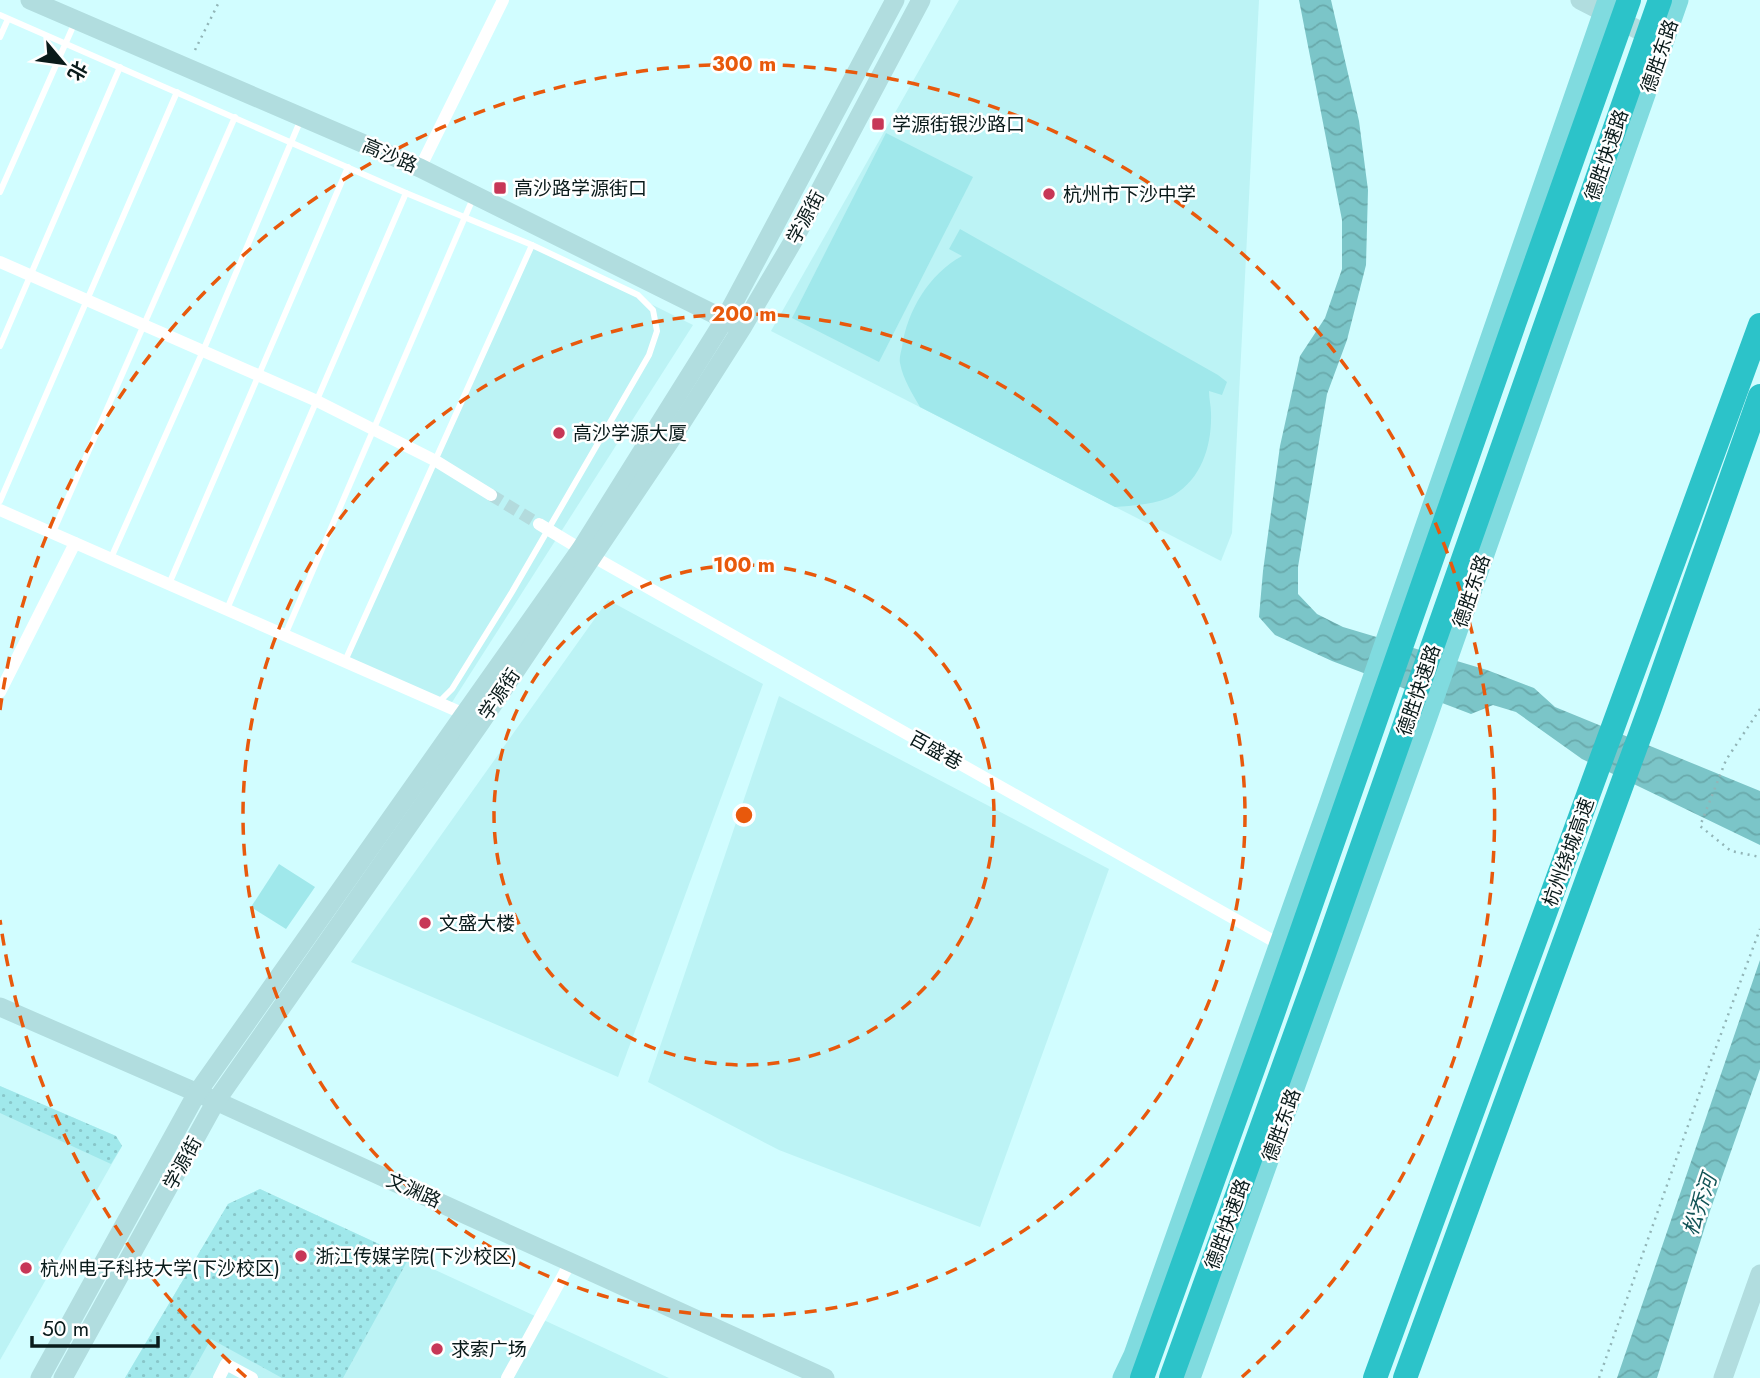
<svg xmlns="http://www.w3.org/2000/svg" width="1760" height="1378" font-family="Jost,'Noto Sans SC',sans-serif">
<defs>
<pattern id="grass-dots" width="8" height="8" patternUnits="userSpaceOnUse" patternTransform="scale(1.75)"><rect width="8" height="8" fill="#a0e8eb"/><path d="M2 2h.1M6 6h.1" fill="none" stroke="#88c6c9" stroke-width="1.8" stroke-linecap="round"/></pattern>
<pattern id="water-waves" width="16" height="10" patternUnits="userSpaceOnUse" patternTransform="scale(1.75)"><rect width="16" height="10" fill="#7bc5c8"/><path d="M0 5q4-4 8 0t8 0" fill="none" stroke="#69a9ab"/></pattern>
</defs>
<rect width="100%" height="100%" fill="#d1fdff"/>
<g fill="#bcf3f5">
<path d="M 959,0 L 1259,0 L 1232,533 L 1221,561 L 771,331 Z"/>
<path d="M 532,245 L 693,325 L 449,707 L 345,661 Z"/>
<path d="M 608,600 L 763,684 L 618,1077 L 351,962 Z"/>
<path d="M 779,696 L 1109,869 L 980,1227 L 779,1150 L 648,1082 Z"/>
<path d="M 0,1086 L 116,1136 L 122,1146 L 0,1360 Z"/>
<path d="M 260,1189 L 669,1378 L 125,1378 L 228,1204 Z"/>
</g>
<g fill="url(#grass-dots)">
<path d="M 0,1086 L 116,1136 L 122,1146 L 111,1164 L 0,1113 Z"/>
<path d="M 260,1189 L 409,1258 L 343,1378 L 282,1378 L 211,1339 L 189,1378 L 125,1378 L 228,1204 Z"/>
</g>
<g fill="#a0e8eb">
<path d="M 886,133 L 973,177 L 879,362 L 792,318 Z"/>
<path d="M 960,229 L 1218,375 L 1227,382 L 1222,395 L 1209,391 C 1209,399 1211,406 1211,413 C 1212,445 1202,478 1174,495 C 1160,504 1131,506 1115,507 L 920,407 C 912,393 903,379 900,363 C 899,358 901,352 902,347 C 907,311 929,274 962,256 L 949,249 Z"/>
<path d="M 279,864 L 315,887 L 286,929 L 251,907 Z"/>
</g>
<g fill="url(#water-waves)">
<path d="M 1299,0 L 1331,0 L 1359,121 L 1368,190 L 1366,265 L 1347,340 L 1327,394 L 1298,567 L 1298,594 L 1317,614 L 1343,627 L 1487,670 L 1534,688 L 1555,707 L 1760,791 L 1760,845 L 1582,759 L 1516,712 L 1493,705 L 1471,714 L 1332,661 L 1275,635 L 1259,617 L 1263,571 L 1280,446 L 1300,356 L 1325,318 L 1342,269 L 1342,220 Z"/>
<path d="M 1760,960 L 1760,1069 L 1710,1211 L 1657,1378 L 1617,1378 Z"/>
</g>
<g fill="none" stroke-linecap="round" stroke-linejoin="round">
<path stroke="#b3dbdd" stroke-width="12" stroke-dasharray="12 6" stroke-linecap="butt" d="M 491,495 L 539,524"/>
<g stroke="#92b5b7" stroke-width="2.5" stroke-dasharray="2 5" stroke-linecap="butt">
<path d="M 195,50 L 220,0"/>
<path d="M 1760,709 L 1726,760 L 1700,826 L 1731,851 L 1760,857"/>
<path d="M 1599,1378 L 1708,1069 L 1760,929"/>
</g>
<g stroke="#fff" stroke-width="6">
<path d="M 0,15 L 406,193 L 532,245 L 638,295 L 653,310 L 657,331 L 649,355 L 512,592 L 452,689 L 439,702"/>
<path d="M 0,37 L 8,19"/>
<path d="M 0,192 L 75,22"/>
<path d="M 0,346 L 120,67"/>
<path d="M 0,501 L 177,92"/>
<path d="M 53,532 L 235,117"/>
<path d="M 111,558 L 203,351 L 301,119"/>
<path d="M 169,584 L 348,167"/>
<path d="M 227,609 L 406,193"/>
<path d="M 285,635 L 474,196"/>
<path d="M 345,661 L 532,245"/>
</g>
<g stroke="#fff" stroke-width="12">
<path d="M 420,168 L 503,0"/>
<path d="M 0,262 L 317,401 L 436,461 L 491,495"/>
<path d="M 0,510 L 471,717"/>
<path d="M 539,524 L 592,556 L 1279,944"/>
<path d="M 0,692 L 75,543"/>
<path d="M 219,1378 L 226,1364 L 252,1378"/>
<path d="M 507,1378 L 571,1261"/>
</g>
<g stroke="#b1dddf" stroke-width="19">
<path d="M 30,0 L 420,168 L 734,324"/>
<path d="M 1580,0 L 1660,41"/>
<path d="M 0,1007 L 216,1101 L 825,1378"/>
<path d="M 40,1378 L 197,1093 L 581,549 L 725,319 L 895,0"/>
<path d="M 63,1378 L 216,1101 L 481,722 L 670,441 L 742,328 L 792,243 L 921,0"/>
<path d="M 1723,1378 L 1760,1274"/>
</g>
<g stroke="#80dbdf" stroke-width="21">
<path d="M 1123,1378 L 1134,1355 L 1327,811 L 1608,0"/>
<path d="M 1190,1378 L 1421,734 L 1678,0"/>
</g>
<g stroke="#2cc3c9" stroke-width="24">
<path d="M 1142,1378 L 1271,1019 L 1515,321 L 1629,0"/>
<path d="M 1171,1378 L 1317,974 L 1660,0"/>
<path d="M 1375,1378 L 1760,325"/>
<path d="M 1405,1378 L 1651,705 L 1760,396"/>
</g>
</g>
<g fill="none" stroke="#e8590c" stroke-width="3.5" stroke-dasharray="12 9">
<circle cx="744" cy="815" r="250"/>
<circle cx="744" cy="815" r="501"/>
<path d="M246 1377A751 751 0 0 1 0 920M0 710A751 751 0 1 1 1242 1377"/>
</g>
<g fill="#c73757" stroke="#fff" stroke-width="2.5">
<rect x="871" y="117" width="14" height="14" rx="3.5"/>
<rect x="493" y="181" width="14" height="14" rx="3.5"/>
<circle cx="1049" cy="194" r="7"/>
<circle cx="559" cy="433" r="7"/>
<circle cx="425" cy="923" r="7"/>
<circle cx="301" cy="1256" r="7"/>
<circle cx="26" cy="1268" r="7"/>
<circle cx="437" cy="1349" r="7"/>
</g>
<g text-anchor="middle" stroke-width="5" stroke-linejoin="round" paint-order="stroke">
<g font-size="19" fill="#0a1b1b" stroke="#fff">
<text transform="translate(1659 56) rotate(-71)" y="7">德胜东路</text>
<text transform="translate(390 155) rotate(23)" y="7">高沙路</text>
<text transform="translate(1606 155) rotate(-71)" y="7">德胜快速路</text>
<text transform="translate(805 217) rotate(-62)" y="7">学源街</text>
<text transform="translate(1471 591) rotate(-71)" y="7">德胜东路</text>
<text transform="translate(1418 690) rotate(-71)" y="7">德胜快速路</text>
<text transform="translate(499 694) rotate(-56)" y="7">学源街</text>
<text transform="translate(936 750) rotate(29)" y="7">百盛巷</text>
<text transform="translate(1568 852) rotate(-70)" y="7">杭州绕城高速</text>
<text transform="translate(1281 1125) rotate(-70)" y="7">德胜东路</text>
<text transform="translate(182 1163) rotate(-61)" y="7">学源街</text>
<text transform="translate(414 1190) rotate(24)" y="7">文渊路</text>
<text transform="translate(1227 1224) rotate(-70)" y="7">德胜快速路</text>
</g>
<g font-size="19" fill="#0a1b1b" stroke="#fff" text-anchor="start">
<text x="892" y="131">学源街银沙路口</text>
<text x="514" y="195">高沙路学源街口</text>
<text x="1063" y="201">杭州市下沙中学</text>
<text x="573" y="440">高沙学源大厦</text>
<text x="439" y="930">文盛大楼</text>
<text x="315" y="1263">浙江传媒学院(下沙校区)</text>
<text x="40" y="1275">杭州电子科技大学(下沙校区)</text>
<text x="451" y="1356">求索广场</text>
</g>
<g font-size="21" font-style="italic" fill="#135457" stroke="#fff">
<text transform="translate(1700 1205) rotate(-71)" y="7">松乔河</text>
</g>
</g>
<circle cx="744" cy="815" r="10" fill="#e8590c" stroke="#fff" stroke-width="3.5"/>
<g font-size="21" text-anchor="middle" font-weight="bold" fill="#e8590c" stroke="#fff" stroke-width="5" stroke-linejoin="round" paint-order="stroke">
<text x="744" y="71">300 m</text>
<text x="744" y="321">200 m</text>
<text x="744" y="572">100 m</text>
</g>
<g transform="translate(63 63) rotate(119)" stroke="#ffffff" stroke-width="5" paint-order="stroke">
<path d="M0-5L12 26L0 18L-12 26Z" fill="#0a1b1b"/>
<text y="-10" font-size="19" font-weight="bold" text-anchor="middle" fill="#0a1b1b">北</text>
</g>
<path d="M32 1336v10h126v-10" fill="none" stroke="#0a1b1b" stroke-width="3.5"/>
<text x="42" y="1336" font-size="21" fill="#0a1b1b" stroke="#ffffff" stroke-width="5" paint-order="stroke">50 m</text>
</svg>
